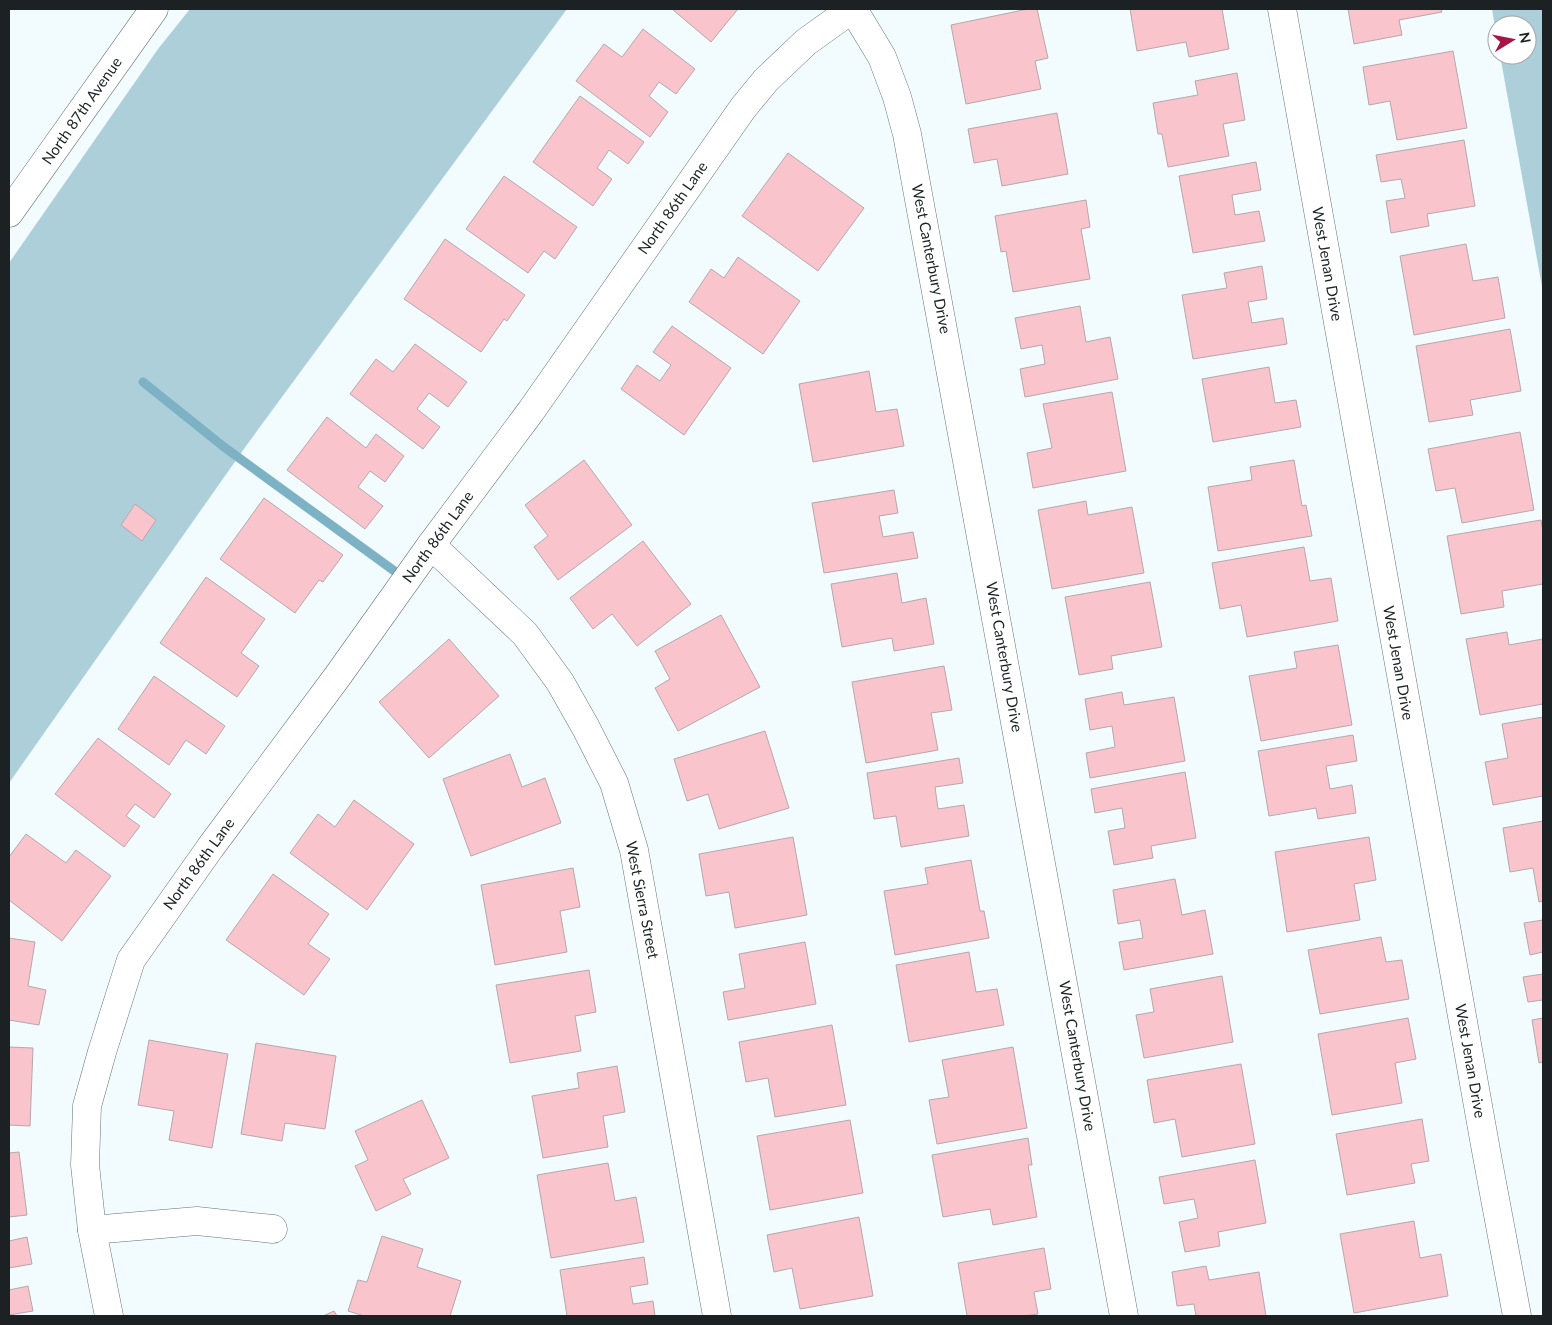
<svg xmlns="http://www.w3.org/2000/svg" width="1552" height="1325" font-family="Lato,sans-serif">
<rect width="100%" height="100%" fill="#f2fbfe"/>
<g fill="#adcfda">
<path d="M 190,9 L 567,9 L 246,446 L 9,783 L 9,263 L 158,49 Z"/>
<path d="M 1492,9 L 1543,9 L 1543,292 L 1500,55 L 1527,55 L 1527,25 L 1497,25 L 1497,39 Z"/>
</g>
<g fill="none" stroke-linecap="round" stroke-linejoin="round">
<path stroke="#7db2c4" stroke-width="9" d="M 143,382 L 224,447 L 404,578"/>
</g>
<g fill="#f9c4cc" stroke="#b6a8aa">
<path d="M 672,9 L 738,9 L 711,42 Z"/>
<path d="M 1028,9 L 1037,9 L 1048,58 L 1035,61 L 1041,89 L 966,104 L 951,25 Z"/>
<path d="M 1130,9 L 1222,9 L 1229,49 L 1189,57 L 1186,42 L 1137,51 Z"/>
<path d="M 1348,9 L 1441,9 L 1442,12 L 1399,20 L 1402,35 L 1354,44 Z"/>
<path d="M 643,29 L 695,69 L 676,94 L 659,82 L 649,96 L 668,112 L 650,137 L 576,81 L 604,44 L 622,57 Z"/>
<path d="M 1453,51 L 1467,128 L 1397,140 L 1390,101 L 1369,105 L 1363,67 Z"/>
<path d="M 1237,73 L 1245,120 L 1223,124 L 1229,156 L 1168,167 L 1162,134 L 1158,134 L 1153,103 L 1198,95 L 1195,81 Z"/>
<path d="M 580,96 L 644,142 L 628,164 L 609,150 L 597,168 L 612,179 L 593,206 L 533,162 Z"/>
<path d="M 1057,113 L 1068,174 L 1002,186 L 997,159 L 974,163 L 968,129 Z"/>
<path d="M 1464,140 L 1475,206 L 1427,214 L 1429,226 L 1391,233 L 1386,201 L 1405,198 L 1401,179 L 1381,182 L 1376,155 Z"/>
<path d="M 788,153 L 864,208 L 818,271 L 742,216 Z"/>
<path d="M 1256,162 L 1261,190 L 1232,195 L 1235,215 L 1259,211 L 1265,241 L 1193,253 L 1179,176 Z"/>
<path d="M 504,176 L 577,227 L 555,259 L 544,251 L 528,273 L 466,229 Z"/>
<path d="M 1086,200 L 1090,227 L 1081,229 L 1090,279 L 1013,292 L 1006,251 L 1001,252 L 995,216 Z"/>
<path d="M 445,239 L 525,295 L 507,321 L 504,319 L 481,352 L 404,299 Z"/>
<path d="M 1466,244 L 1473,281 L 1498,277 L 1505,318 L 1414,335 L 1400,256 Z"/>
<path d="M 738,257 L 800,301 L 763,354 L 689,302 L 711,269 L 724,278 Z"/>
<path d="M 1262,266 L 1267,299 L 1248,302 L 1252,323 L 1283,318 L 1287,344 L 1193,359 L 1182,295 L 1227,288 L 1224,273 Z"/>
<path d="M 1080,306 L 1086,342 L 1110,337 L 1118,379 L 1025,397 L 1020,369 L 1045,364 L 1042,345 L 1021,349 L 1015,318 Z"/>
<path d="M 672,326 L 731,368 L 684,435 L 621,389 L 637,365 L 660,381 L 671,365 L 653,352 Z"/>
<path d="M 1510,329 L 1521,391 L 1470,400 L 1473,415 L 1429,422 L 1416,346 Z"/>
<path d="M 415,344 L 467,382 L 448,407 L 429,393 L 417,409 L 440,427 L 423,449 L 350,394 L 376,359 L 393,372 Z"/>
<path d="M 1269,367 L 1275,403 L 1296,400 L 1301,427 L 1213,442 L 1202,379 Z"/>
<path d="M 869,371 L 876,412 L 897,409 L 904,446 L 813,462 L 799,384 Z"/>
<path d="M 1112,392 L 1126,471 L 1033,488 L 1027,453 L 1052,448 L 1043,404 Z"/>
<path d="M 327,417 L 366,448 L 376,434 L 404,456 L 385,482 L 370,471 L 358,487 L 383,506 L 365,529 L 287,470 Z"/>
<path d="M 1520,432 L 1534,510 L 1462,523 L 1455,488 L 1436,491 L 1428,449 Z"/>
<path d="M 584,460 L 632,525 L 558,580 L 534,547 L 548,536 L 525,505 Z"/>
<path d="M 1294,460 L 1302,506 L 1306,505 L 1312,536 L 1218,551 L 1208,487 L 1252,480 L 1250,467 Z"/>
<path d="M 894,490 L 898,513 L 879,516 L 883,537 L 913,532 L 918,558 L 824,573 L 812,503 Z"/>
<path d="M 264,498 L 343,555 L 323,582 L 319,580 L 295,613 L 220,559 Z"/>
<path d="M 1086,501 L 1088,515 L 1132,507 L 1144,573 L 1052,589 L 1038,510 Z"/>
<path d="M 135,504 L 156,520 L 142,541 L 121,525 Z"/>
<path d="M 1541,520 L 1543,532 L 1543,584 L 1502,591 L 1504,607 L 1461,614 L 1447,536 Z"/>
<path d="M 643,541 L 691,604 L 637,646 L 612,614 L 593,629 L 570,598 Z"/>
<path d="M 1304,547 L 1310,581 L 1331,578 L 1338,621 L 1247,637 L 1241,605 L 1220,609 L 1212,563 Z"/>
<path d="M 897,573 L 902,603 L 926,598 L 934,644 L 894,651 L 892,638 L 842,647 L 831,584 Z"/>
<path d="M 206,577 L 265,619 L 241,653 L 259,666 L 237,697 L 160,643 Z"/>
<path d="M 1150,582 L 1162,647 L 1111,656 L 1113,669 L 1079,675 L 1065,597 Z"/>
<path d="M 721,615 L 760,687 L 678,731 L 655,688 L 670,679 L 655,651 Z"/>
<path d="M 1507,632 L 1509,645 L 1543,639 L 1543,704 L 1480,715 L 1466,639 Z"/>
<path d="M 449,639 L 499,696 L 429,758 L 379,702 Z"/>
<path d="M 1338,645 L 1352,725 L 1261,741 L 1249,676 L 1297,668 L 1294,652 Z"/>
<path d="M 944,666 L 952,710 L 931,713 L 938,750 L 866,763 L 852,682 Z"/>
<path d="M 154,676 L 225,726 L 206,754 L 186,740 L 169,765 L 118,729 Z"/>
<path d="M 1122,692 L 1124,705 L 1174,697 L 1185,761 L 1090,778 L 1086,753 L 1115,747 L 1112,726 L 1090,730 L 1085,699 Z"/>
<path d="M 1543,717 L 1543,796 L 1493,805 L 1485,762 L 1508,758 L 1502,724 Z"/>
<path d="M 765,731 L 789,808 L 719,829 L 708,794 L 687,801 L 674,759 Z"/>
<path d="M 1353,735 L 1357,761 L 1326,766 L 1330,789 L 1352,785 L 1356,813 L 1318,819 L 1316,808 L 1269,816 L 1258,751 Z"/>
<path d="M 98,738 L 171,794 L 154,818 L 135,804 L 126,816 L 140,826 L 124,847 L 55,794 Z"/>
<path d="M 510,754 L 522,787 L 545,778 L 561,823 L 471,856 L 443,779 Z"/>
<path d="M 959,758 L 963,783 L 935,787 L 938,809 L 964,805 L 969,836 L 901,847 L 896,816 L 874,819 L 867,773 Z"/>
<path d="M 1185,772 L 1196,838 L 1151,846 L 1153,858 L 1114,865 L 1108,831 L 1125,828 L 1122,808 L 1095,813 L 1091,789 Z"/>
<path d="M 354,800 L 414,844 L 367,910 L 290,853 L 318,814 L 335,827 Z"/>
<path d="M 1543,821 L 1543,901 L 1539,902 L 1533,868 L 1510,872 L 1503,828 Z"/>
<path d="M 26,834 L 66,863 L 76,850 L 111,876 L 62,941 L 9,900 L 9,857 Z"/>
<path d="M 793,837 L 807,915 L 735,928 L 729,892 L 706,896 L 699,854 Z"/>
<path d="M 1369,837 L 1376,880 L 1354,884 L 1360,920 L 1287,932 L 1275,852 Z"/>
<path d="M 971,860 L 980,911 L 984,911 L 989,938 L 895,955 L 884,891 L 928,884 L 925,868 Z"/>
<path d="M 573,868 L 580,907 L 560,911 L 567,952 L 495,965 L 481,885 Z"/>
<path d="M 273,874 L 329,914 L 308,944 L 330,959 L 304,995 L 226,940 Z"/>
<path d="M 1175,879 L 1182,915 L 1205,910 L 1213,954 L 1124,970 L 1119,942 L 1143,938 L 1140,920 L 1118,924 L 1113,890 Z"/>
<path d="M 1543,920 L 1543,952 L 1530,955 L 1524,923 Z"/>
<path d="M 1381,937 L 1386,962 L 1402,960 L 1409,999 L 1320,1014 L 1308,950 Z"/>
<path d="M 9,938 L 35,942 L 28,986 L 46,990 L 39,1025 L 9,1020 Z"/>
<path d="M 805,942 L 816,1004 L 728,1020 L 723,992 L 745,988 L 739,954 Z"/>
<path d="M 969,952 L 976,992 L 997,989 L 1004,1025 L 909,1042 L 896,965 Z"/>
<path d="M 589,970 L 596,1012 L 575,1016 L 581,1051 L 510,1063 L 496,985 Z"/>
<path d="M 1543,974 L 1543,1000 L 1528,1002 L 1523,977 Z"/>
<path d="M 1222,976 L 1233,1042 L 1144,1058 L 1136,1015 L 1154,1012 L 1150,989 Z"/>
<path d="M 1408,1018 L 1416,1059 L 1395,1063 L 1402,1103 L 1332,1115 L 1318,1034 Z"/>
<path d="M 1543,1018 L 1543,1062 L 1539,1063 L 1532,1020 Z"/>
<path d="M 832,1025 L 846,1105 L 775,1117 L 768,1078 L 746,1082 L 739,1042 Z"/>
<path d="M 149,1040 L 228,1054 L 212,1148 L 169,1140 L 174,1111 L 138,1105 Z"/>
<path d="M 256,1043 L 336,1056 L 325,1129 L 285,1123 L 282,1141 L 241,1134 Z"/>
<path d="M 9,1047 L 33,1048 L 30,1126 L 9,1125 Z"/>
<path d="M 1013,1047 L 1027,1128 L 937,1144 L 929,1100 L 949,1097 L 942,1060 Z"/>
<path d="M 1241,1064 L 1255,1144 L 1182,1157 L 1175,1119 L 1154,1123 L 1147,1080 Z"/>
<path d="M 617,1066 L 625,1112 L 603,1116 L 608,1147 L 543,1158 L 532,1096 L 579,1088 L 577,1073 Z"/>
<path d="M 422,1100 L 449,1158 L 403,1179 L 411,1194 L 376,1211 L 355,1166 L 368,1160 L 355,1131 Z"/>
<path d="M 1422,1119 L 1429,1161 L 1411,1164 L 1415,1183 L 1347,1195 L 1336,1134 Z"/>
<path d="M 850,1120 L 863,1193 L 770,1210 L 757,1136 Z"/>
<path d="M 1028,1138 L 1032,1165 L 1028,1165 L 1037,1217 L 993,1225 L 990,1209 L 943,1217 L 932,1155 Z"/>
<path d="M 19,1152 L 27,1215 L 9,1217 L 9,1153 Z"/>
<path d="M 1255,1160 L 1266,1223 L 1218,1232 L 1220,1246 L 1185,1252 L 1179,1222 L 1198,1218 L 1194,1199 L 1164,1204 L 1159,1177 Z"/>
<path d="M 608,1163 L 615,1201 L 636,1197 L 644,1242 L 551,1258 L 537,1175 Z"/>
<path d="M 859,1217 L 873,1296 L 800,1309 L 792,1268 L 774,1272 L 767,1235 Z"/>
<path d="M 1414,1221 L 1420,1258 L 1441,1254 L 1448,1296 L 1354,1313 L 1340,1234 Z"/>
<path d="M 382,1236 L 423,1249 L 417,1267 L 461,1281 L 450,1316 L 364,1316 L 348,1311 L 358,1280 L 367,1282 Z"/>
<path d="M 27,1237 L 32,1264 L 9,1268 L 9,1241 Z"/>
<path d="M 1044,1248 L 1051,1289 L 1034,1292 L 1038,1314 L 1023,1316 L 967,1316 L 958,1263 Z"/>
<path d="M 644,1257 L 648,1284 L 630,1287 L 633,1304 L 653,1301 L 655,1316 L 567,1316 L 560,1270 Z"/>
<path d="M 1206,1266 L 1209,1280 L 1259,1272 L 1266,1316 L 1196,1316 L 1194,1304 L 1177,1306 L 1172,1272 Z"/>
<path d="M 28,1286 L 33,1311 L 9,1315 L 9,1290 Z"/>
<path d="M 334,1311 L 337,1316 L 323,1316 Z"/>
</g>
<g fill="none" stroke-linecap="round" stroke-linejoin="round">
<defs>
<g id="minor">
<path d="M 853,9 L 882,57 L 897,97 L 907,134 L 1124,1316"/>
<path d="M 1282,9 L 1487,1156 L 1517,1316"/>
<path d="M 431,545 L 525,634 L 560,682 L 586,728 L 614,783 L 634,850 L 717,1316"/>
<path d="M 92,1230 L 197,1221 L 273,1229"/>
<path d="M 109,1316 L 92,1230 L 85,1165 L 87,1106 L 102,1052 L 131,960 L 210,848 L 337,677 L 431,545 L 531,411 L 743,108 L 766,80 L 806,42 L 852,9"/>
</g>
<path id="tertiary" d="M 9,213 L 154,9"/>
</defs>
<use href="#minor" stroke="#667377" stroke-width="29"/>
<use href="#tertiary" stroke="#667377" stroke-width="29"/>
<use href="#minor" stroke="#fff" stroke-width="28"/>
<use href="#tertiary" stroke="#fff" stroke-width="28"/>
</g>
<g text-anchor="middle" stroke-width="4.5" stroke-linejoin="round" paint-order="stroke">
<g font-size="15" fill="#1c2123" stroke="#fff">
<text transform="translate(82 111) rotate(-55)" y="5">North 87th Avenue</text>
<text transform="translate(673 208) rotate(-55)" y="5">North 86th Lane</text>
<text transform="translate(931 259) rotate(79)" y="5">West Canterbury Drive</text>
<text transform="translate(1327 264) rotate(80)" y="5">West Jenan Drive</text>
<text transform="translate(438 537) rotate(-54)" y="5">North 86th Lane</text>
<text transform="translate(1004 657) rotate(80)" y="5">West Canterbury Drive</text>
<text transform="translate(1398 663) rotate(80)" y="5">West Jenan Drive</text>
<text transform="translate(199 864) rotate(-54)" y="5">North 86th Lane</text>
<text transform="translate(642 900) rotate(79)" y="5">West Sierra Street</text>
<text transform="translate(1077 1056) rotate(80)" y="5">West Canterbury Drive</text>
<text transform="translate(1470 1061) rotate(80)" y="5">West Jenan Drive</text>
</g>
</g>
<rect width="1552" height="1325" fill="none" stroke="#1c2123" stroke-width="20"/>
<g transform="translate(1512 40) rotate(80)"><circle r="24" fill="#ffffff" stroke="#a4a6a7"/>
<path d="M0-4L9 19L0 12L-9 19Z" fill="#a91447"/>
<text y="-8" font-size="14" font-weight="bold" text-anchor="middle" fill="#1c2123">N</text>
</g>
</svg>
